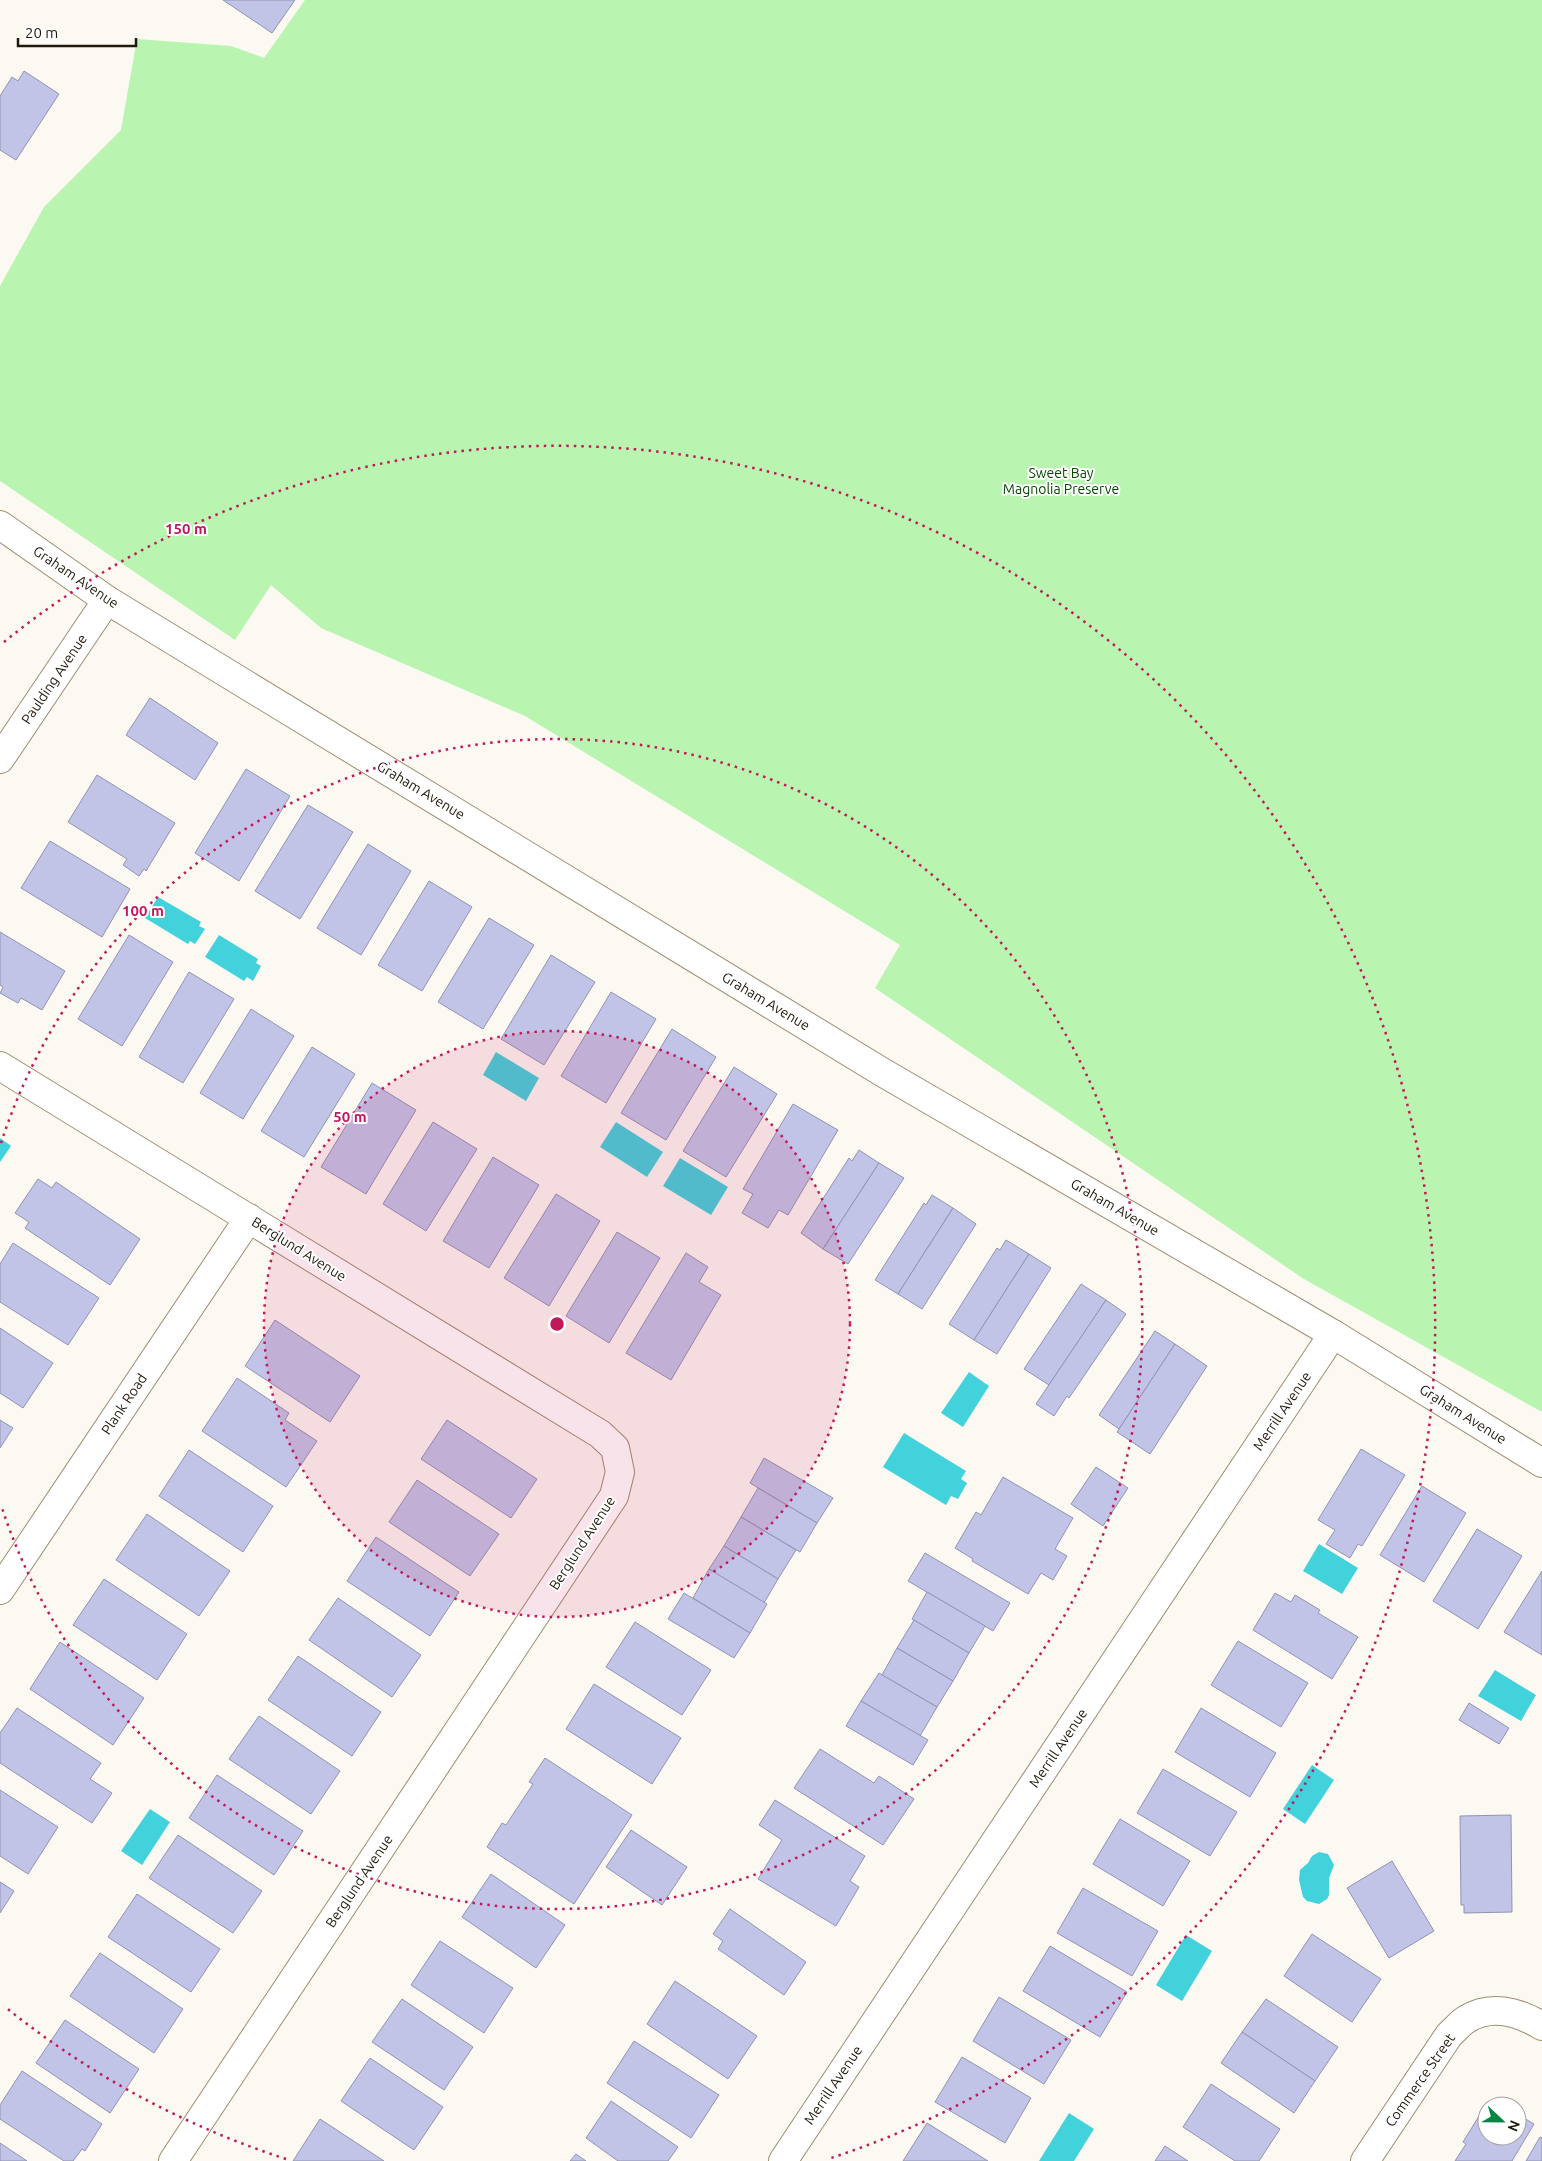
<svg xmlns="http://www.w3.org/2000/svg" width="1542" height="2161" font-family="Ubuntu,sans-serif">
<rect width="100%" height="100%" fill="#fcf8f2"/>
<path fill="#b9f4b0" d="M 305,0 L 1542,0 L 1542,1412 L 1304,1279 L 875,988 L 900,945 L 525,716 L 321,628 L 271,585 L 235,640 L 0,481 L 0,286 L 44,207 L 121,130 L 137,39 L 231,46 L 264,58 Z"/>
<g fill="#42d2db">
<path d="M 158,897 L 201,922 L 199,926 L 205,929 L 195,944 L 190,941 L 188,944 L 145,918 Z"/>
<path d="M 219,935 L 258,959 L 256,963 L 261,966 L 253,981 L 247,977 L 244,981 L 205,957 Z"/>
<path d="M 496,1052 L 539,1078 L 526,1101 L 483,1075 Z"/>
<path d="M 616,1122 L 663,1152 L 647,1177 L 600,1147 Z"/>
<path d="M 0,1138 L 11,1146 L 0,1162 Z"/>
<path d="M 680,1158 L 728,1187 L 711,1215 L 663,1186 Z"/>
<path d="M 969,1372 L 989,1386 L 963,1427 L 941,1413 Z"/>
<path d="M 904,1433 L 966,1471 L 961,1479 L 967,1483 L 958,1499 L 951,1496 L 946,1505 L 883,1467 Z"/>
<path d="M 1319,1544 L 1358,1568 L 1342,1594 L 1303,1571 Z"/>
<path d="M 1495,1670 L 1536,1695 L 1521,1721 L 1478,1696 Z"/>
<path d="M 1312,1765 L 1334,1780 L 1305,1824 L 1283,1809 Z"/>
<path d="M 150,1809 L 170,1822 L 142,1865 L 121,1851 Z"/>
<path d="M 1319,1852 L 1328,1854 L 1334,1865 L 1329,1878 L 1329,1895 L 1327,1899 L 1319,1904 L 1307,1901 L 1303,1897 L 1299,1880 L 1300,1870 L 1308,1863 L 1312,1856 Z"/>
<path d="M 1186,1935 L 1212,1951 L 1182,2001 L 1156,1985 Z"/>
<path d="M 1069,2113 L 1094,2129 L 1074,2161 L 1039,2161 Z"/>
</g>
<g fill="#c2c4e7" stroke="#9193b3">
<path d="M 223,0 L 295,0 L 272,33 Z"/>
<path d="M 24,71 L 59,94 L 16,160 L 0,150 L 0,96 L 12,77 L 18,81 Z"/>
<path d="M 150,698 L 218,743 L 195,780 L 126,735 Z"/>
<path d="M 246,769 L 290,796 L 239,881 L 195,853 Z"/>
<path d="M 97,775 L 175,823 L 146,871 L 144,869 L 139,876 L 123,865 L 127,859 L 68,822 Z"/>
<path d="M 308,805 L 353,832 L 300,919 L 255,891 Z"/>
<path d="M 50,841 L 130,889 L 102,937 L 21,888 Z"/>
<path d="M 368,844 L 411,871 L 361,955 L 317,928 Z"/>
<path d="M 429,881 L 472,907 L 422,991 L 378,965 Z"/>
<path d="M 489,918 L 534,945 L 483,1029 L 438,1002 Z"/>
<path d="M 0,932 L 65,971 L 42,1010 L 21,998 L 18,1003 L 0,993 L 3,987 L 0,985 Z"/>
<path d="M 129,935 L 173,962 L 122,1046 L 78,1019 Z"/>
<path d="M 551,955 L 595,982 L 544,1065 L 501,1039 Z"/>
<path d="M 189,972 L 234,999 L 183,1083 L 139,1057 Z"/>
<path d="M 611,992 L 656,1019 L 606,1103 L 561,1076 Z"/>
<path d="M 251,1009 L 294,1036 L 243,1119 L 200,1093 Z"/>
<path d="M 672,1029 L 716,1057 L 666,1140 L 621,1113 Z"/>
<path d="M 312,1047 L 355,1074 L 304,1157 L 261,1131 Z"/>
<path d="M 734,1067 L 777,1094 L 726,1177 L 683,1151 Z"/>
<path d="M 372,1083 L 416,1110 L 366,1194 L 321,1167 Z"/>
<path d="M 793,1104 L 838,1130 L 788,1215 L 779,1210 L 768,1228 L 742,1213 L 753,1194 L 743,1189 Z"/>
<path d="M 433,1122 L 477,1149 L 426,1231 L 383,1204 Z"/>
<path d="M 859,1150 L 879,1163 L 823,1249 L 801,1233 L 849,1158 L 852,1161 Z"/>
<path d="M 493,1157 L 539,1185 L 489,1268 L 443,1241 Z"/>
<path d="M 879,1163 L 904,1178 L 848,1264 L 823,1249 Z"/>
<path d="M 38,1179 L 52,1188 L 56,1182 L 140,1239 L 110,1285 L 25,1228 L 29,1222 L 15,1213 Z"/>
<path d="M 556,1194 L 600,1221 L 549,1306 L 504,1278 Z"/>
<path d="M 932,1195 L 953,1208 L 898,1294 L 875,1280 L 924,1203 L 926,1205 Z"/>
<path d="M 953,1208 L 976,1224 L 922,1309 L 898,1294 Z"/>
<path d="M 617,1232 L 660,1258 L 609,1343 L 566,1316 Z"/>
<path d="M 1006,1240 L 1029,1254 L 974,1340 L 949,1324 L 997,1248 L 1000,1250 Z"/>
<path d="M 13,1243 L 99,1298 L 68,1345 L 0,1302 L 0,1264 Z"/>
<path d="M 686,1253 L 708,1267 L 699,1282 L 721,1295 L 671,1380 L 626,1353 Z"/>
<path d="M 1029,1254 L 1051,1268 L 997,1354 L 974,1340 Z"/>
<path d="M 1081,1284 L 1106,1300 L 1049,1385 L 1024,1369 Z"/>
<path d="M 1106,1300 L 1126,1314 L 1069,1398 L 1067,1396 L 1054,1416 L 1036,1404 Z"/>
<path d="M 275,1320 L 360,1376 L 330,1422 L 245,1366 Z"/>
<path d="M 0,1328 L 53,1363 L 23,1408 L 0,1393 Z"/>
<path d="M 1155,1331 L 1175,1344 L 1119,1429 L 1099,1415 Z"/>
<path d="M 1175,1344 L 1207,1366 L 1150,1454 L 1117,1432 Z"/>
<path d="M 237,1378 L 289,1413 L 285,1420 L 317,1441 L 286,1487 L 202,1431 Z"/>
<path d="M 0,1420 L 13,1428 L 0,1448 Z"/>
<path d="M 447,1420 L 537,1479 L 511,1518 L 421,1459 Z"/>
<path d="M 1361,1449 L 1405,1475 L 1362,1546 L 1358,1544 L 1350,1558 L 1326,1544 L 1335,1530 L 1318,1520 Z"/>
<path d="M 189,1450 L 273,1506 L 243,1552 L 159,1496 Z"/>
<path d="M 764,1458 L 833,1498 L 817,1523 L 750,1483 Z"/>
<path d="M 1096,1467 L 1128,1488 L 1103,1526 L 1071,1504 Z"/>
<path d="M 1003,1477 L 1073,1518 L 1055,1549 L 1067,1556 L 1053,1580 L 1041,1573 L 1028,1594 L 972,1561 L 973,1559 L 955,1548 L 976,1512 L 981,1515 Z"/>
<path d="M 417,1480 L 499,1534 L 470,1576 L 389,1522 Z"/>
<path d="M 1422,1486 L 1466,1513 L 1424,1582 L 1380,1555 Z"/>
<path d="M 758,1488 L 817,1523 L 800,1552 L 741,1517 Z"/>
<path d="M 147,1514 L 230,1571 L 199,1616 L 116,1560 Z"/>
<path d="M 741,1517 L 796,1550 L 778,1579 L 724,1546 Z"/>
<path d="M 1477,1529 L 1522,1556 L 1478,1629 L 1433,1601 Z"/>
<path d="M 376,1537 L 459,1592 L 430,1636 L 347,1581 Z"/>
<path d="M 724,1546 L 778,1579 L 764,1603 L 709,1569 Z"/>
<path d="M 925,1553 L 1010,1603 L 993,1631 L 908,1581 Z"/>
<path d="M 709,1569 L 767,1604 L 750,1633 L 693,1598 Z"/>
<path d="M 1542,1571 L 1542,1655 L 1504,1632 Z"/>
<path d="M 104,1579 L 187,1634 L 157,1680 L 73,1625 Z"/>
<path d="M 927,1592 L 985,1626 L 969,1653 L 912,1619 Z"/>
<path d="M 684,1593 L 750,1633 L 734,1658 L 668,1619 Z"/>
<path d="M 1275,1593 L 1291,1602 L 1295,1595 L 1320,1610 L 1318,1613 L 1358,1637 L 1332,1679 L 1253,1630 Z"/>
<path d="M 338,1598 L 421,1655 L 392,1697 L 309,1640 Z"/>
<path d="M 914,1620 L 969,1653 L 953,1681 L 897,1648 Z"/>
<path d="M 635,1622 L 711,1670 L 682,1715 L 606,1667 Z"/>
<path d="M 1238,1641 L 1308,1683 L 1281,1727 L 1211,1685 Z"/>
<path d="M 60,1642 L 144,1698 L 113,1745 L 30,1689 Z"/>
<path d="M 897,1648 L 953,1681 L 937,1707 L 882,1675 Z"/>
<path d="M 298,1656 L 381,1712 L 352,1756 L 268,1700 Z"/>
<path d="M 879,1673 L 937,1707 L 920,1736 L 861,1701 Z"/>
<path d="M 594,1684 L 681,1738 L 652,1784 L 566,1729 Z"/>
<path d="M 861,1701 L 928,1740 L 913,1765 L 846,1726 Z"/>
<path d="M 1469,1703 L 1509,1728 L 1499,1744 L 1459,1720 Z"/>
<path d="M 17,1708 L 101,1763 L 90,1779 L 112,1793 L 92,1823 L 0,1763 L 0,1733 Z"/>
<path d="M 1201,1708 L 1276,1753 L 1250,1797 L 1175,1752 Z"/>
<path d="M 259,1716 L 340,1771 L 311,1814 L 229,1759 Z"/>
<path d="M 820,1749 L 874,1783 L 879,1776 L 914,1799 L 883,1845 L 794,1788 Z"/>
<path d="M 545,1758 L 632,1815 L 574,1904 L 487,1847 L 502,1823 L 506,1825 L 533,1784 L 529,1782 Z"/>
<path d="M 1163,1769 L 1237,1812 L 1210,1856 L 1137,1813 Z"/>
<path d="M 217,1775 L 303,1831 L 274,1875 L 189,1818 Z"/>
<path d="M 0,1790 L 58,1827 L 28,1874 L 0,1856 Z"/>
<path d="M 775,1800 L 865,1856 L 850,1881 L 859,1887 L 836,1926 L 758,1879 L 782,1840 L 759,1825 Z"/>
<path d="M 1511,1815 L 1512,1912 L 1464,1913 L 1464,1905 L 1461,1905 L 1460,1816 Z"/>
<path d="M 1120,1819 L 1190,1861 L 1163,1906 L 1093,1864 Z"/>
<path d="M 631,1830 L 687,1867 L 662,1905 L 606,1867 Z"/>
<path d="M 178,1835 L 262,1891 L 233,1933 L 149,1878 Z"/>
<path d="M 1392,1861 L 1434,1931 L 1389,1958 L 1347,1888 Z"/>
<path d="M 491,1874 L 565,1925 L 536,1968 L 462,1917 Z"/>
<path d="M 0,1882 L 14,1891 L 0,1913 Z"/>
<path d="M 1083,1888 L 1158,1931 L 1132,1976 L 1057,1933 Z"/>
<path d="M 137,1894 L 220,1949 L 191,1992 L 108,1937 Z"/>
<path d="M 730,1909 L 806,1962 L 784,1995 L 718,1949 L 723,1941 L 713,1934 Z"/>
<path d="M 1312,1934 L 1381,1979 L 1352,2022 L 1284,1976 Z"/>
<path d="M 440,1941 L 513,1988 L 484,2033 L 411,1985 Z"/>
<path d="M 1050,1946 L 1127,1992 L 1100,2037 L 1023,1991 Z"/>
<path d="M 100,1953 L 183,2009 L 154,2053 L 70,1996 Z"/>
<path d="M 675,1981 L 757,2036 L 728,2079 L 647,2024 Z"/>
<path d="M 999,1997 L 1071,2040 L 1044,2084 L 973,2041 Z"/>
<path d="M 402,1999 L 473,2047 L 444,2090 L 372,2042 Z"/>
<path d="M 1266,1999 L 1338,2047 L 1315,2081 L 1242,2032 Z"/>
<path d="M 65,2020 L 139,2069 L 110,2113 L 36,2063 Z"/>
<path d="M 1242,2032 L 1315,2081 L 1294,2113 L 1221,2063 Z"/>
<path d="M 634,2041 L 719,2095 L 691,2138 L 607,2083 Z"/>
<path d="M 962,2057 L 1031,2098 L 1005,2143 L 935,2102 Z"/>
<path d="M 370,2058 L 443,2107 L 414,2150 L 341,2101 Z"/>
<path d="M 22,2071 L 102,2124 L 85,2151 L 82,2149 L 73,2161 L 64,2161 L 0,2119 L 0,2105 Z"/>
<path d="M 1211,2084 L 1280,2129 L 1259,2161 L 1235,2161 L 1183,2127 Z"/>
<path d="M 611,2101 L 678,2147 L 668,2161 L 618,2161 L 586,2138 Z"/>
<path d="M 1517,2114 L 1534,2124 L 1512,2161 L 1455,2161 L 1466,2144 L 1463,2142 L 1479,2116 L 1487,2119 L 1487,2136 L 1517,2136 Z"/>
<path d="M 320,2119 L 384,2161 L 293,2161 Z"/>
<path d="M 927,2123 L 988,2161 L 903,2161 Z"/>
<path d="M 1540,2137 L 1542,2138 L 1542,2161 L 1526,2161 Z"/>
<path d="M 0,2143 L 27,2161 L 0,2161 Z"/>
<path d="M 1165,2146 L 1188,2161 L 1155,2161 Z"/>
<path d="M 576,2154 L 586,2161 L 570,2161 Z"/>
</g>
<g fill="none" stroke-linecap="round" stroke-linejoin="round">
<defs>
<g id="minor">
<path d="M 0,525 L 107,600 L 882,1072 L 1333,1334 L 1542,1463"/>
<path d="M 0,759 L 107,600"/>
<path d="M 0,1066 L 600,1434 L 615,1448 L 620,1472 L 614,1496 L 173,2161"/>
<path d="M 0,1590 L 249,1218"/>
<path d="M 783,2161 L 1333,1334"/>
<path d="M 1365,2161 L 1449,2035 C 1455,2030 1460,2023 1467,2019 C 1491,2004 1519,2012 1542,2026"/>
</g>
</defs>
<use href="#minor" stroke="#a08d6f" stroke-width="30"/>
<use href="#minor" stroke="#fff" stroke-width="28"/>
</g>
<circle cx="557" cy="1324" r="293" fill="#c2185b" fill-opacity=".12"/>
<g fill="none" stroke="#c2185b" stroke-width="2.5" stroke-dasharray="2.5 5">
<circle cx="557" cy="1324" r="293"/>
<path d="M1 1143A585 585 0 1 1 1 1505"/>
<path d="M286 2159A878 878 0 0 1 4 2006M4 642A878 878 0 1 1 828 2159"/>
</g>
<g text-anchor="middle" stroke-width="4" stroke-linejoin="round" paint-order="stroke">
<g font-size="14" fill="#054900" stroke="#fff">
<text x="1061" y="478">Sweet Bay<tspan x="1061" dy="16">Magnolia Preserve</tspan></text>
</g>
<g font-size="14" fill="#20190d" stroke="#fff">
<text transform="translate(76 577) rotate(34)" y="5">Graham Avenue</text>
<text transform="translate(54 679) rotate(-56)" y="5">Paulding Avenue</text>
<text transform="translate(421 790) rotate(31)" y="5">Graham Avenue</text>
<text transform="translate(766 1001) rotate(31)" y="5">Graham Avenue</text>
<text transform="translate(1115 1207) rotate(30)" y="5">Graham Avenue</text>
<text transform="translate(299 1249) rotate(32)" y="5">Berglund Avenue</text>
<text transform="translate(124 1404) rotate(-56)" y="5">Plank Road</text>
<text transform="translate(1282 1411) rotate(-56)" y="5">Merrill Avenue</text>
<text transform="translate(1463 1414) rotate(32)" y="5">Graham Avenue</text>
<text transform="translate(582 1543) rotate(-57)" y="5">Berglund Avenue</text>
<text transform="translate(1058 1748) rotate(-56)" y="5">Merrill Avenue</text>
<text transform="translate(359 1881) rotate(-56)" y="5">Berglund Avenue</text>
<text transform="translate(1420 2080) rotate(-55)" y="5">Commerce Street</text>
<text transform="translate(833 2085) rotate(-56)" y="5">Merrill Avenue</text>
</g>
</g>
<circle cx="557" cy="1324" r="8" fill="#c2185b" stroke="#fff" stroke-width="2.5"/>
<g font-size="15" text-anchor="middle" font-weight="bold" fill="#c2185b" stroke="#fff" stroke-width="4" stroke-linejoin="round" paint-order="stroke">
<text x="186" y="534">150 m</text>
<text x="143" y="916">100 m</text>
<text x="350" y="1122">50 m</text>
</g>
<g transform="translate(1502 2121) rotate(112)"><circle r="24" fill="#ffffff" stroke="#a6a39e"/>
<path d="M0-4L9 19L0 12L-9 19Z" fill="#078743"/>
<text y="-8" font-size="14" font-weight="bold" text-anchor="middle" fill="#20190d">N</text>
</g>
<path d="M18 38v8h118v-8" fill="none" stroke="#20190d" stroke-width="2.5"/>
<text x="25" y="38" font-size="15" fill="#20190d" stroke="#ffffff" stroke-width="4" paint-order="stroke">20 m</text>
</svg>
